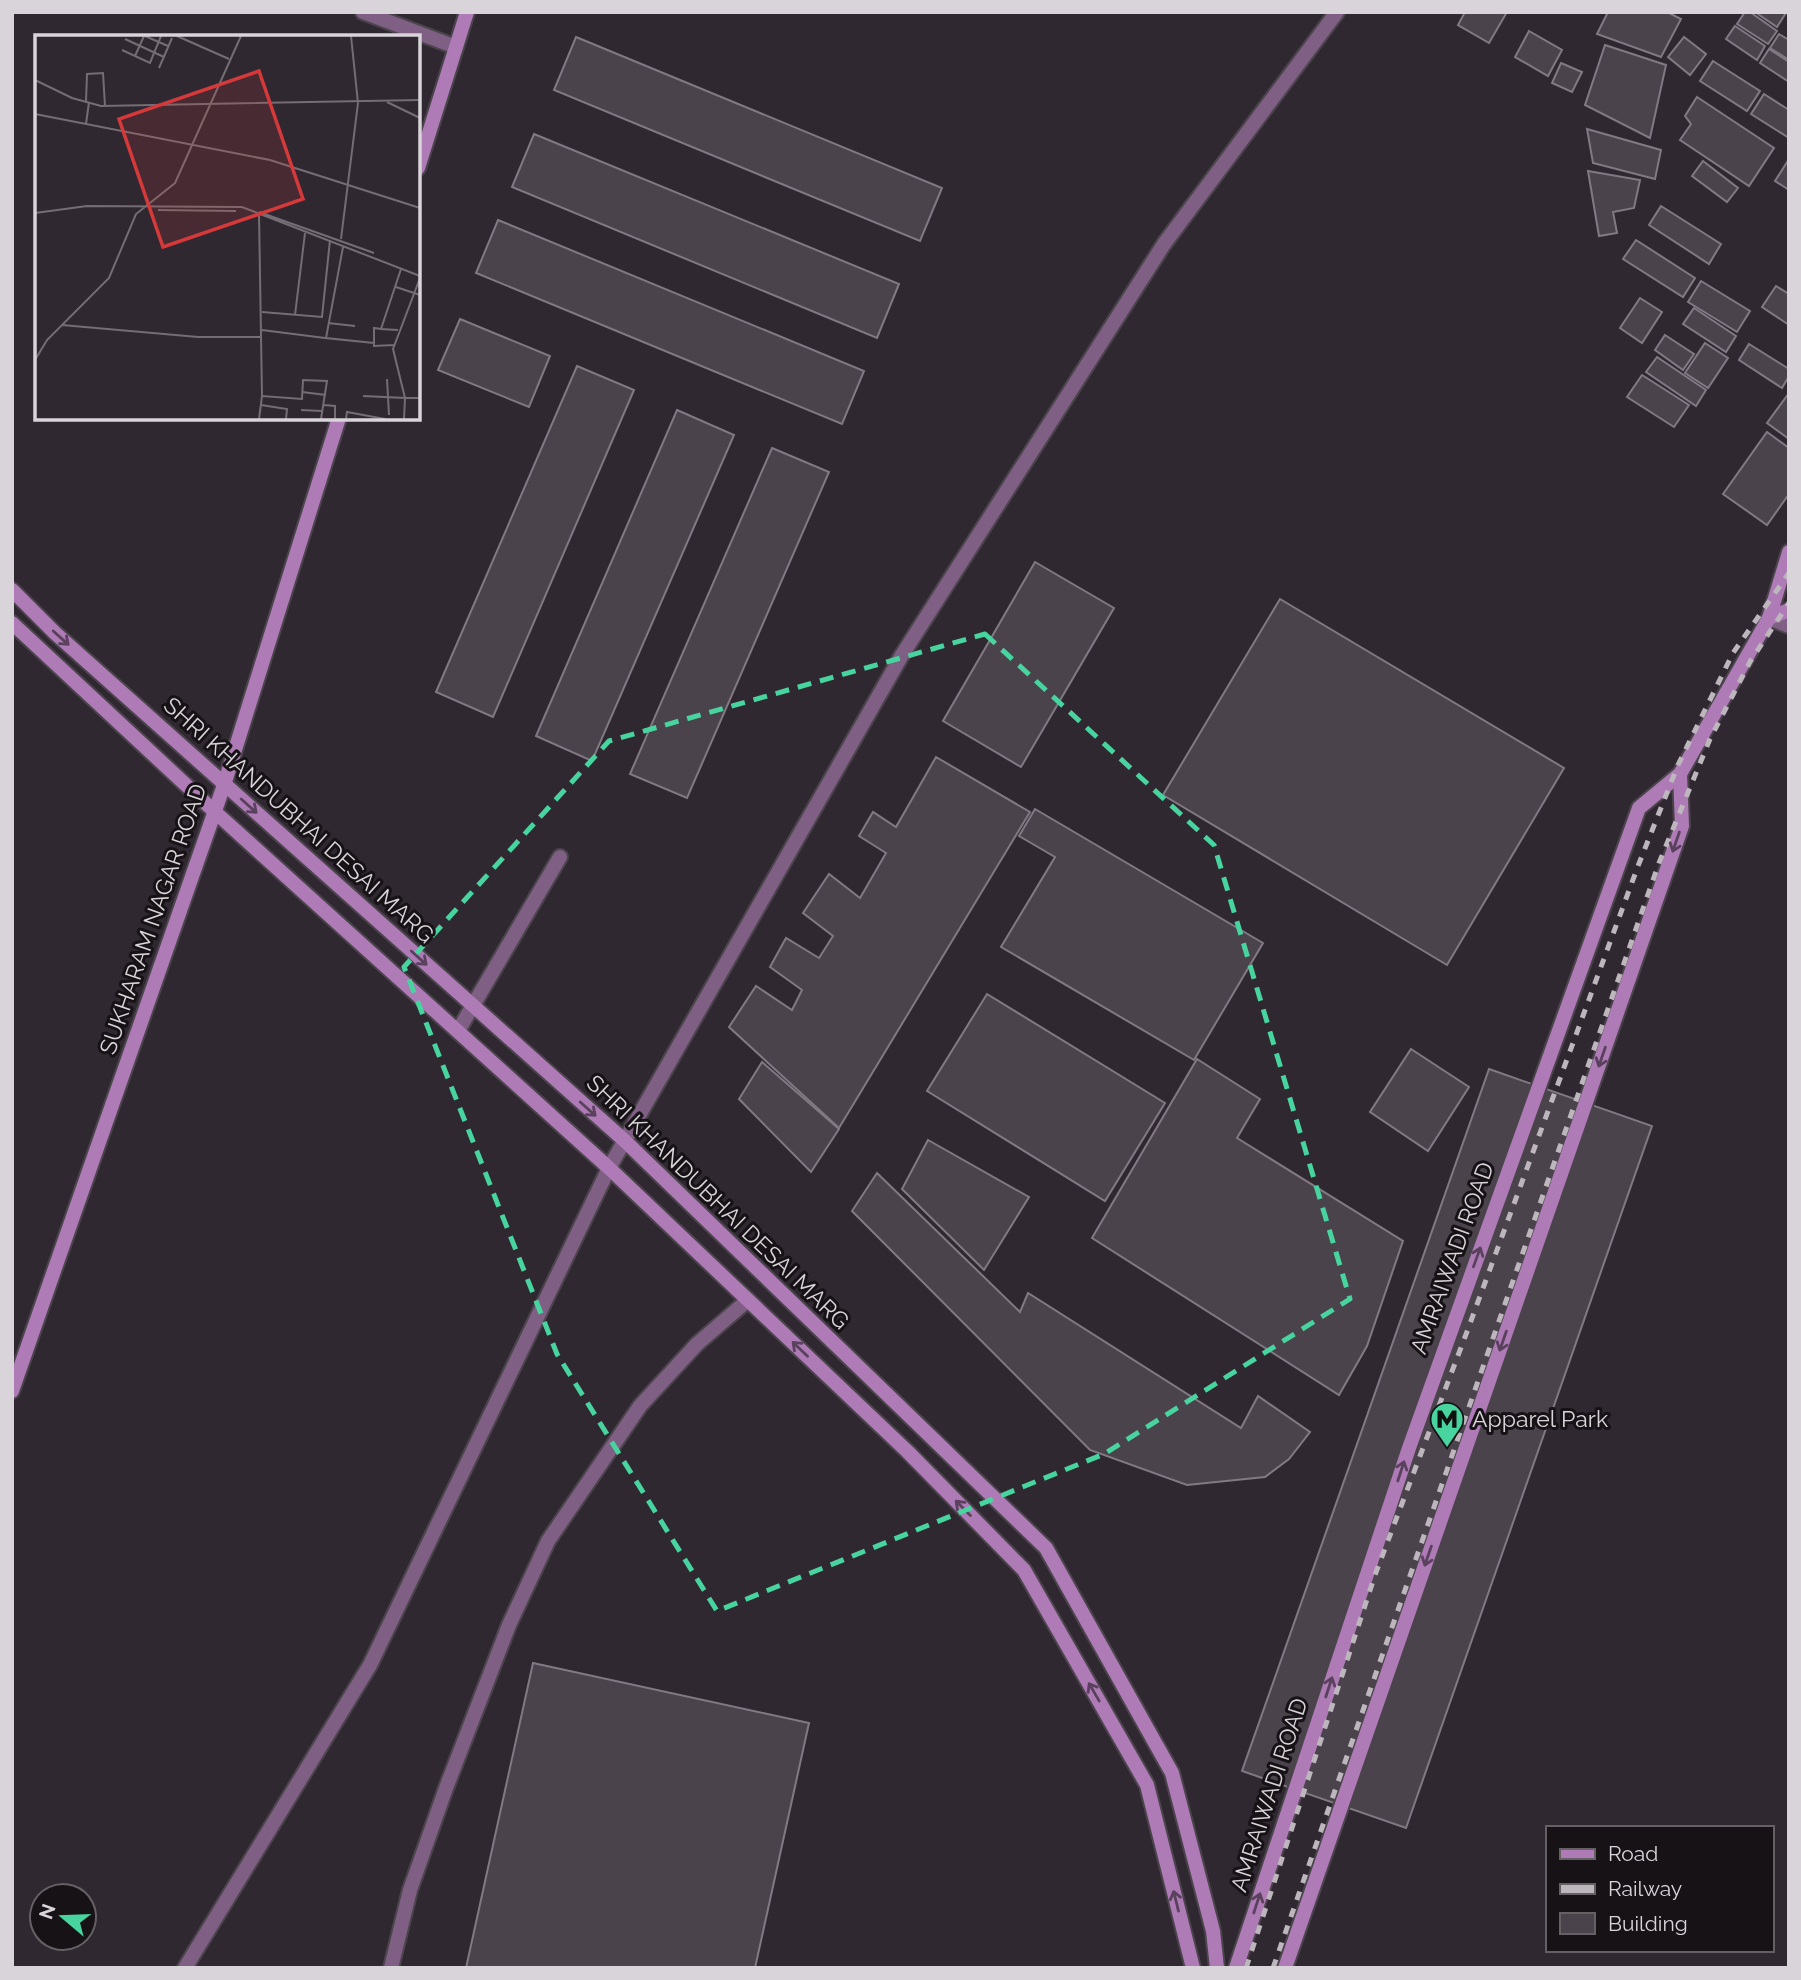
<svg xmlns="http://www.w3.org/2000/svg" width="1801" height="1980" font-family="Raleway,sans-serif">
<rect width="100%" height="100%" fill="#302831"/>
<g fill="#4b434c" stroke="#817983" stroke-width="2">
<path d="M 1465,12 L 1507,12 L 1489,43 L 1458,25 Z"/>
<path d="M 1608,12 L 1667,12 L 1681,19 L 1661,57 L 1597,34 Z"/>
<path d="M 1745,12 L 1750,12 L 1777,31 L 1768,44 L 1737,24 Z"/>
<path d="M 1755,12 L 1784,12 L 1786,13 L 1777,27 Z"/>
<path d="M 1735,26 L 1765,46 L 1757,60 L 1726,39 Z"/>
<path d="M 1529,31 L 1562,50 L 1548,76 L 1515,57 Z"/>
<path d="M 1779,34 L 1789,40 L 1789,60 L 1770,48 Z"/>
<path d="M 576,37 L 942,188 L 920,241 L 554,90 Z"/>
<path d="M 1684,37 L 1706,54 L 1690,75 L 1668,57 Z"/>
<path d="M 1605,45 L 1666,65 L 1650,138 L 1585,105 Z"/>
<path d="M 1769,49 L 1789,62 L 1789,82 L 1760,63 Z"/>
<path d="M 1713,61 L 1760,91 L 1747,111 L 1700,81 Z"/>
<path d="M 1561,63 L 1582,72 L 1572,92 L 1552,83 Z"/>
<path d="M 1764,94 L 1789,110 L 1789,138 L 1751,114 Z"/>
<path d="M 1697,97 L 1774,148 L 1749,186 L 1680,140 L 1691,124 L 1685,116 Z"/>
<path d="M 1587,129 L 1661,150 L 1655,179 L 1593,163 Z"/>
<path d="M 534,134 L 899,284 L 877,338 L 512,187 Z"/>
<path d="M 1789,159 L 1789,190 L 1775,181 Z"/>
<path d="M 1703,161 L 1738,188 L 1727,202 L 1692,176 Z"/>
<path d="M 1588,171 L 1640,180 L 1634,208 L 1613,212 L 1617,233 L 1599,236 Z"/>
<path d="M 1661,206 L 1721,244 L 1709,264 L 1649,225 Z"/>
<path d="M 498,220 L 864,371 L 842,424 L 476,273 Z"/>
<path d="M 1636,240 L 1695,278 L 1683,297 L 1623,259 Z"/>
<path d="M 1701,281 L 1750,311 L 1737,332 L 1688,302 Z"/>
<path d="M 1776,286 L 1789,294 L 1789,325 L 1762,307 Z"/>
<path d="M 1640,298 L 1662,312 L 1642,343 L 1620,328 Z"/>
<path d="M 1694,308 L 1736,336 L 1726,352 L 1683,324 Z"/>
<path d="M 460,319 L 550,356 L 529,407 L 438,370 Z"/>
<path d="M 1665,335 L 1694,354 L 1683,370 L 1655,350 Z"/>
<path d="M 1705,343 L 1728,358 L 1708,388 L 1685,373 Z"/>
<path d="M 1749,344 L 1789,369 L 1789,376 L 1782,388 L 1739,360 Z"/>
<path d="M 1657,357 L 1706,390 L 1696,406 L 1646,372 Z"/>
<path d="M 577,366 L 634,390 L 493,717 L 436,692 Z"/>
<path d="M 1642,375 L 1689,405 L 1674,427 L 1627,397 Z"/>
<path d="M 1789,393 L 1789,439 L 1767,423 Z"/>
<path d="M 677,410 L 734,435 L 592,761 L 536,736 Z"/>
<path d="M 1767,432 L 1789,448 L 1789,494 L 1767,525 L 1723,494 Z"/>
<path d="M 772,448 L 829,472 L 687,798 L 630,774 Z"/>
<path d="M 1035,562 L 1114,608 L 1021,767 L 943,721 Z"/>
<path d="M 1280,599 L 1564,768 L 1447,965 L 1163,795 Z"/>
<path d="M 936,757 L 1030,812 L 839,1128 L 729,1027 L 756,986 L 792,1010 L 802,990 L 770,967 L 786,938 L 819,958 L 833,936 L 803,913 L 829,874 L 860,898 L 886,853 L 859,836 L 873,812 L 896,827 Z"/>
<path d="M 1035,809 L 1263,943 L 1194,1060 L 1001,947 L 1055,857 L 1019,836 Z"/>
<path d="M 987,994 L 1165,1103 L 1105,1201 L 927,1091 Z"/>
<path d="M 1411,1049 L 1469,1087 L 1428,1151 L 1370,1112 Z"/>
<path d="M 1197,1059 L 1260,1099 L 1237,1138 L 1403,1241 L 1367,1346 L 1339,1395 L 1092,1238 Z"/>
<path d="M 762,1062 L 839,1129 L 811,1172 L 739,1099 Z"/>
<path d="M 1489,1069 L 1652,1126 L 1406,1828 L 1242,1771 Z"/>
<path d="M 928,1140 L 1029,1197 L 984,1270 L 902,1189 Z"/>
<path d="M 877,1173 L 1020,1312 L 1028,1293 L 1241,1428 L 1258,1396 L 1310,1432 L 1289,1459 L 1265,1477 L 1187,1485 L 1090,1450 L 852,1211 Z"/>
<path d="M 533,1663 L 809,1723 L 755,1968 L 466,1968 Z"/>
</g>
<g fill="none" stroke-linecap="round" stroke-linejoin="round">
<defs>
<g id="lane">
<path d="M 363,12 L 456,47"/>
<path d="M 458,1031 L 560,857"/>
<path d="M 391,1968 L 410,1890 L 446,1788 L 509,1625 L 548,1541 L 640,1406 L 697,1344 L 748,1300"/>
</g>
<g id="street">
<path d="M 1769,618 L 1789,626"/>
<path d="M 185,1968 L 370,1665 L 609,1168 L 902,655 L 1164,244 L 1337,12"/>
</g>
<g id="secondary">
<path d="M 418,168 L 467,12"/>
<path d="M 12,590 L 55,633 L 625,1141 L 1046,1548 L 1172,1773 L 1213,1931 L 1217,1968"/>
<path d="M 1769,618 L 1789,610"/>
<path d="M 12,623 L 215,812 L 609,1168 L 908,1452 L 1024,1570 L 1147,1785 L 1193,1968"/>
<path d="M 12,1391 L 224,785 L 339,418"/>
<path d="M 1236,1968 L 1409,1448 L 1639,808 L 1680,774 L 1769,618 L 1789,552"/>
<path d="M 1285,1968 L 1682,826 L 1680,774"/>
</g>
</defs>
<use href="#lane" stroke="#4b444c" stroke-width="18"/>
<use href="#street" stroke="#4b444c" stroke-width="18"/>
<use href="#secondary" stroke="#4b444c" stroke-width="18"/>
<use href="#lane" stroke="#7f5f83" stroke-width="14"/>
<use href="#street" stroke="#7f5f83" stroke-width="14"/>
<use href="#secondary" stroke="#ae7bb6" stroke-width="14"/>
<g stroke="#bdb7bd" stroke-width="5" stroke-dasharray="9 9" stroke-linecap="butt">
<path d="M 1246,1968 L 1375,1575 L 1468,1329 L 1638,866 L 1678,765 L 1733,653 L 1789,573"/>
<path d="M 1273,1968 L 1659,863 L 1710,739 L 1751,660 L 1789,603"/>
</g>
</g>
<defs><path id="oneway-shaft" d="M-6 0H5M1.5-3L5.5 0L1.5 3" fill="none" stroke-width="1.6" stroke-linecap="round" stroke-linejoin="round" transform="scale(1.75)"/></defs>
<g stroke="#5a415e">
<use href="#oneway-shaft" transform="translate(61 638) rotate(42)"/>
<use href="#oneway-shaft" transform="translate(249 806) rotate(42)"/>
<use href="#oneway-shaft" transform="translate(1676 842) rotate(109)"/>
<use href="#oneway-shaft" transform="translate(419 958) rotate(42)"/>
<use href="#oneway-shaft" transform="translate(1602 1057) rotate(109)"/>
<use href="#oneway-shaft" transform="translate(588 1109) rotate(42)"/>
<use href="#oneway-shaft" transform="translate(1477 1257) rotate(-70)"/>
<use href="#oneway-shaft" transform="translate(1503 1341) rotate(109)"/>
<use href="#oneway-shaft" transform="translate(800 1349) rotate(-136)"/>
<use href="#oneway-shaft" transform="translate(1401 1471) rotate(-72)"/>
<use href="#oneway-shaft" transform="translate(963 1508) rotate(-135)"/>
<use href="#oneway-shaft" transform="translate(1428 1556) rotate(109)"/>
<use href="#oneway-shaft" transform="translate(1329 1687) rotate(-72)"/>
<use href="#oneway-shaft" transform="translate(1094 1692) rotate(-120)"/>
<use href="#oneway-shaft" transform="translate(1176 1901) rotate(-104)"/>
<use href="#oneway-shaft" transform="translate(1257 1903) rotate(-72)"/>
</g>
<path fill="none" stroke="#47d49e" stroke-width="5" stroke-dasharray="14 9" stroke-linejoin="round" d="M 985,634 L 1214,845 L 1350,1299 L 1104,1454 L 717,1611 L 557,1354 L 404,967 L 609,741 Z"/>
<defs>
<symbol id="metro-pin" viewBox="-11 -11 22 30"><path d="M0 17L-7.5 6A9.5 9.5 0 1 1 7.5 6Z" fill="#47d49e" stroke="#161216"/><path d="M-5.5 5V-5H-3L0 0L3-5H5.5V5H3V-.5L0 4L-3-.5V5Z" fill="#111"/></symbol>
</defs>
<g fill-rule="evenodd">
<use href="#metro-pin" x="1428" y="1400" width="38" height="52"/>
</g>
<g text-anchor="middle" stroke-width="6" stroke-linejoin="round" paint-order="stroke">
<g font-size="23" fill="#d9d4d9" stroke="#161216">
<text transform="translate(299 820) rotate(42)" y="8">SHRI KHANDUBHAI DESAI MARG</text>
<text transform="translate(153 919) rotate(-71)" y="8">SUKHARAM NAGAR ROAD</text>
<text transform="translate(718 1202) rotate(44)" y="8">SHRI KHANDUBHAI DESAI MARG</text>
<text transform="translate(1452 1258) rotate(-70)" y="8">AMRAIWADI ROAD</text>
<text transform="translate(1269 1795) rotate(-72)" y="8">AMRAIWADI ROAD</text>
</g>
<g font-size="23" fill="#d9d4d9" stroke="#161216" text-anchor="start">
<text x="1472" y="1427">Apparel Park</text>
</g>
</g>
<g transform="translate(35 35)">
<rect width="385" height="385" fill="#302831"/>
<path fill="none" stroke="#746d74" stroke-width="2" d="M 110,1 L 133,11M 142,1 L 194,24M 90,4 L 129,22M 87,15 L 115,28 L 126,1M 100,21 L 109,1M 124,33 L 137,3M 0,45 L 37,63 L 66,71 L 385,65M 51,66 L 52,39 L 68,38 L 70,71M 352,67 L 385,83M 0,79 L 235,125 L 385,173M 51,89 L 54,67M 123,175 L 201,176M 224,177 L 339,218M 0,178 L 52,171 L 207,172 L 385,241M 224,179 L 227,361M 306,204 L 323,68 L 316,1M 308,212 L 291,303 L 339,308M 385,243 L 358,314 L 370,363 L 385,363M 361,252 L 385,260M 227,277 L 287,282 L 295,205M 260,280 L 270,198M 293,288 L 320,291M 27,290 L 163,302 L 226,302M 346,294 L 339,293 L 339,311 L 359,310M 227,295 L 290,303M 363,295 L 346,294 L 366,234M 0,325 L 12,305 L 74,243 L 101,179 L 140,148 L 206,1M 352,344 L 354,380M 267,357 L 291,360M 328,361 L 370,363 L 369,384M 226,370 L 252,374 L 251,384M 289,370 L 300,371 L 300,384M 266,375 L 287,376M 224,384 L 227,361 L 267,364 L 268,345 L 292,346 L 286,384M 311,384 L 312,377 L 350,384"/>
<path fill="#d6393a" fill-opacity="0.15" stroke="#d6393a" stroke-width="3.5" d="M 224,36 L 268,164 L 128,212 L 84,84 Z"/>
<rect width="385" height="385" fill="none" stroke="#d9d4d9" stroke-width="3.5"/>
</g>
<rect width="1801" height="1980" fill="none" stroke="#d9d4d9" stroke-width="28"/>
<rect x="1546" y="1826" width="228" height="126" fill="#161216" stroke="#646064" stroke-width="2"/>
<rect x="1560" y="1849" width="35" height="10" fill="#ae7bb6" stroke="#646064" stroke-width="2"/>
<text x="1608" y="1861" font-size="21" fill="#d9d4d9">Road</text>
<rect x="1560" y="1884" width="35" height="10" fill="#bdb7bd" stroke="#646064" stroke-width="2"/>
<text x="1608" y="1896" font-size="21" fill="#d9d4d9">Railway</text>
<rect x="1560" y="1913" width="35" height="21" fill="#4b434c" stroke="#646064" stroke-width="2"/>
<text x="1608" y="1931" font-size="21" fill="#d9d4d9">Building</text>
<g transform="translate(63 1917) rotate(289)"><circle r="33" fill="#161216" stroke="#646064" stroke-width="2"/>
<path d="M0-5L12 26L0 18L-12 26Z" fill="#47d49e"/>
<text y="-10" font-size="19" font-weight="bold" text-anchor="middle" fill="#d9d4d9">N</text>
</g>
</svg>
